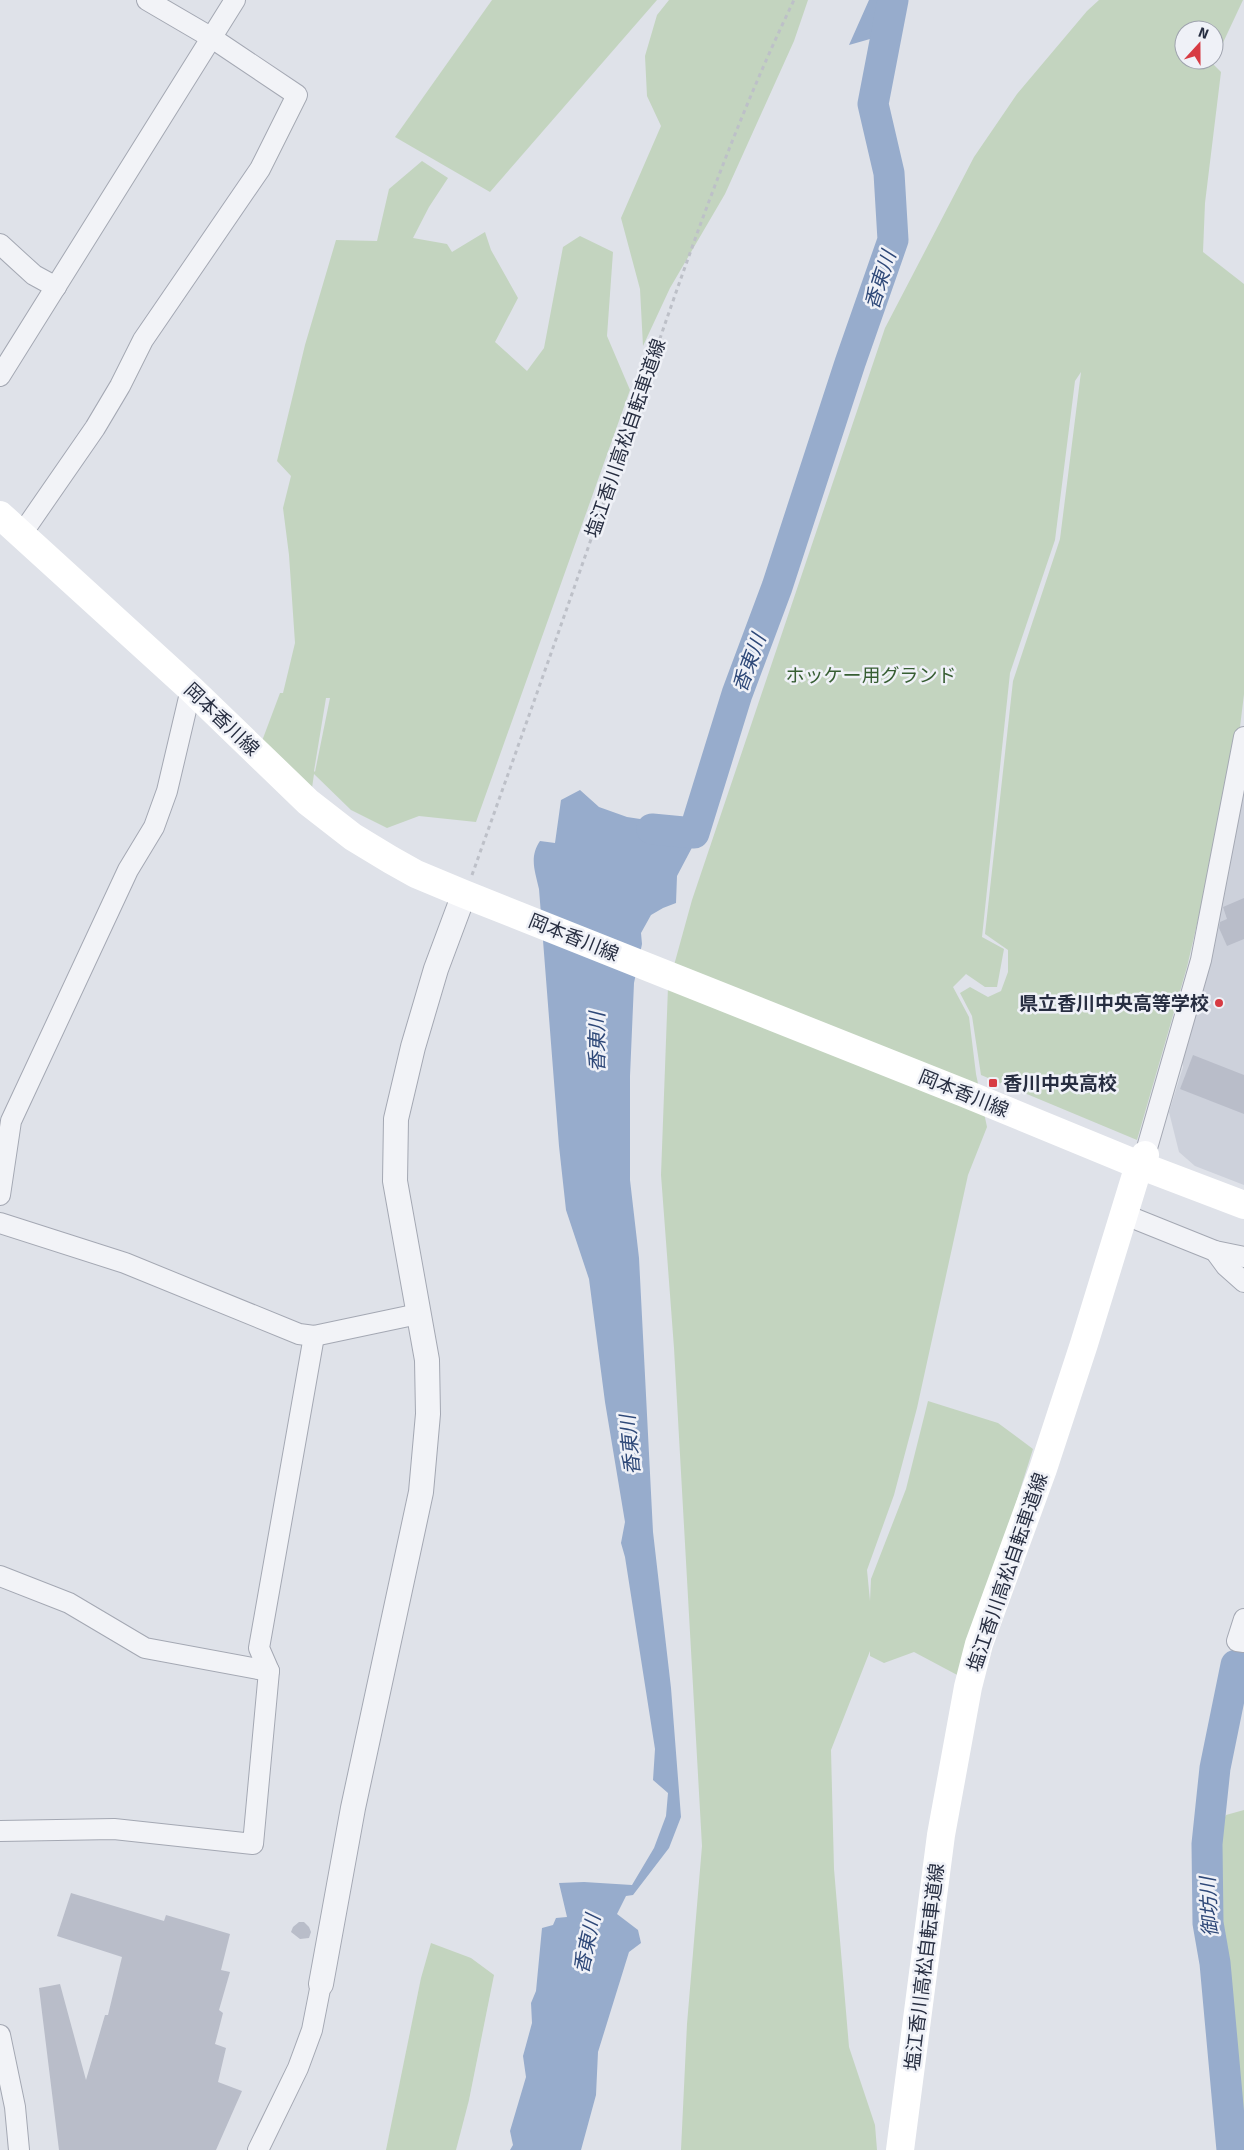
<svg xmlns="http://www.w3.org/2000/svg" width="1244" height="2150" font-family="Signika,'Noto Sans JP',sans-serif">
<rect width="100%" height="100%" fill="#dfe2e9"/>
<path fill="#cdd1db" d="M 1244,788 L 1244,1185 L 1195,1166 L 1179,1152 L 1169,1112 L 1183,1067 L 1181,1045 Z"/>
<g fill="#c3d4bf" fill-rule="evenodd">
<path d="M 492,0 L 657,0 L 490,192 L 395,137 Z"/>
<path d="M 669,0 L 808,0 L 794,41 L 725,194 L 670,288 L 643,346 L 640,289 L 621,218 L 661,126 L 647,96 L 645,56 L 657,15 Z"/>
<path d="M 1099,0 L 1243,0 L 1213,64 L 1221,72 L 1205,203 L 1203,252 L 1244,284 L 1244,694 L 1237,752 L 1187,967 L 1137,1140 L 981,1075 L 972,1016 L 960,993 L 970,987 L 988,997 L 1001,991 L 1008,972 L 1008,950 L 985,934 L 1013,681 L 1060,539 L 1081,372 L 1075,381 L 1055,540 L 1010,673 L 982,937 L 1004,949 L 997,987 L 985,987 L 966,974 L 953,987 L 969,1017 L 976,1074 L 987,1127 L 968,1175 L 917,1408 L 894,1495 L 867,1570 L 870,1601 L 871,1579 L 906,1489 L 928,1401 L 998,1423 L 1033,1449 L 961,1677 L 914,1652 L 884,1663 L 870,1656 L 870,1651 L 831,1750 L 834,1869 L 849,2047 L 875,2125 L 877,2150 L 681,2150 L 687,2024 L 702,1846 L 674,1348 L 661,1175 L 668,987 L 692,900 L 885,328 L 974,157 L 1017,94 L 1087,11 ZM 1184,30 L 1214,30 L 1214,60 L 1184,60 Z"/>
<path d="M 422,161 L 448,178 L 429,207 L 413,238 L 447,244 L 452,252 L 485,232 L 491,250 L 518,298 L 495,342 L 527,371 L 544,348 L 563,247 L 580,236 L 613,252 L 607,336 L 630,390 L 476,822 L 419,816 L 387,828 L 351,810 L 314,774 L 312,788 L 262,741 L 280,693 L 283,693 L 295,643 L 289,555 L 283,508 L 291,476 L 277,461 L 305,345 L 336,240 L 377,241 L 389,189 ZM 326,698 L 330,698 L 315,772 L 314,771 Z"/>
<path d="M 1244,1810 L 1244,2150 L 1236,2150 L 1215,1922 L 1214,1840 L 1226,1815 Z"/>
<path d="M 431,1943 L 471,1958 L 494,1975 L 469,2100 L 456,2150 L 386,2150 L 421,1978 Z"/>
</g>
<g fill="#97accc">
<path d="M 869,0 L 908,0 L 883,52 L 870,39 L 849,45 Z"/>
<path d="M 580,790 L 599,807 L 627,817 L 673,824 L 694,833 L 696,840 L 677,876 L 676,903 L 663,908 L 651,915 L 641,933 L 642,944 L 634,983 L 630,1076 L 630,1180 L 639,1258 L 653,1532 L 671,1688 L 681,1817 L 669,1848 L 633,1895 L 626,1896 L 617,1914 L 638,1930 L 641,1943 L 629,1952 L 598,2052 L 596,2095 L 581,2150 L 510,2150 L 513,2145 L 510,2131 L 526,2077 L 523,2056 L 532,2023 L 531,2003 L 536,1991 L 542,1928 L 553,1925 L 556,1918 L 567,1917 L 559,1883 L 584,1882 L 632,1885 L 654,1848 L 666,1816 L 668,1793 L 653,1780 L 655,1749 L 625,1557 L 621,1543 L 625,1522 L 605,1402 L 589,1279 L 566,1210 L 559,1146 L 539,889 C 535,871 529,857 540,841 L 555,843 L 561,800 Z"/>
</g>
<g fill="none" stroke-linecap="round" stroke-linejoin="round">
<g stroke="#97accc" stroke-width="31">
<path d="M 652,829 L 694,833 L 737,694 L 777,587 L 850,363 L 893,240 L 889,173 L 873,104 L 893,0"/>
<path d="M 1232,2150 L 1215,1963 L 1208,1923 L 1207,1844 L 1215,1768 L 1236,1665"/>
</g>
</g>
<g fill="#b9bdc9">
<path d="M 1244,898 L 1244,939 L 1227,946 L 1219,928 L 1220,922 L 1227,919 L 1223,907 Z"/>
<path d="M 1193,1055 L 1244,1075 L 1244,1114 L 1180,1089 Z"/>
<path d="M 71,1893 L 164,1921 L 166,1915 L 230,1934 L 221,1970 L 230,1972 L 219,2010 L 223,2013 L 215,2044 L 226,2048 L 218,2082 L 242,2091 L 216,2150 L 59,2150 L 39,1988 L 60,1984 L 86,2080 L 105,2015 L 108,2015 L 122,1957 L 57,1936 Z"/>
<path d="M 299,1922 L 304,1922 L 309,1927 L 311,1932 L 309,1938 L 300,1939 L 291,1932 L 293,1927 Z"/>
</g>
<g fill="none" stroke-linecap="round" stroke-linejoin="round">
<defs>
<g id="minor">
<path d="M 0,244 L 34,275 L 56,287"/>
<path d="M 0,376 L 235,0"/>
<path d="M 21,535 L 95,428 L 120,386 L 143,340 L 260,169 L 297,95 L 212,38 L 147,0"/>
<path d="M 1145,1155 L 1201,960 L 1244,737"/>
<path d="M 0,1195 L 11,1121 L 128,870 L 154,827 L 167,791 L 191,689"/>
<path d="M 1123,1214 L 1215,1251 L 1244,1257"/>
<path d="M 0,1223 L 125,1263 L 299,1334 L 314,1336 L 418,1314"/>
<path d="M 1215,1251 L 1226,1266 L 1244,1282"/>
<path d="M 0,1576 L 69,1603 L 145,1648 L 269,1671"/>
<path d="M 1244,1619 L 1237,1641 L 1244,1642"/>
<path d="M 0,1831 L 114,1829 L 253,1844 L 269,1671 L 259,1648 L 314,1336"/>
<path d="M 0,2035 L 15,2107 L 19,2150"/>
<path d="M 258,2150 L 298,2068 L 312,2030 L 321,1984"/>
</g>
<path id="tertiary" d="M 321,1984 L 353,1808 L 421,1492 L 428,1414 L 427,1360 L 395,1181 L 396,1119 L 413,1047 L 436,969 L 464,894"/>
</defs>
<use href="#minor" stroke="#a4a8b3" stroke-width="22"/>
<use href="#tertiary" stroke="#a4a8b3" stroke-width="26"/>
<path stroke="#bdc0c8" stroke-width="3" stroke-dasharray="4 4" stroke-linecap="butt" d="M 472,875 C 522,735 572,596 620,455 C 673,301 723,147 794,0"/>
<use href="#minor" stroke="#f2f3f7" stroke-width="20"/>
<use href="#tertiary" stroke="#f2f3f7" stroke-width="24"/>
<g stroke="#fff" stroke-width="28">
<path d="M 0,515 L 191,689 L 308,802 L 353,837 L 391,860 L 416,874 L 464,894 L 964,1093 L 1139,1165 L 1244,1205"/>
<path d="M 900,2150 L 941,1835 L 968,1687 L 979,1644 L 1043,1469 L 1084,1344 L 1139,1165 L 1145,1155"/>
</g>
</g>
<g fill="#d73b43" stroke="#eff1f7" stroke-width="2">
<circle cx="1219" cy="1003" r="5"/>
<rect x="988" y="1078" width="10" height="10" rx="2.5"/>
</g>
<g text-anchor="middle" stroke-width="5" stroke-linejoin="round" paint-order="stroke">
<g font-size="19" fill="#272e41" stroke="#eff1f7">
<text transform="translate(625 438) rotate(-71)" y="7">塩江香川高松自転車道線</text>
<text transform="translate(222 719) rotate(44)" y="7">岡本香川線</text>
<text transform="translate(574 937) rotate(22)" y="7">岡本香川線</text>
<text transform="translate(964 1093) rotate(22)" y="7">岡本香川線</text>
<text transform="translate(1007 1572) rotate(-71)" y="7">塩江香川高松自転車道線</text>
<text transform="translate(924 1967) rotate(-83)" y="7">塩江香川高松自転車道線</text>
</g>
<g font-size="19" fill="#375e33" stroke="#eff1f7">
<text x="871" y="682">ホッケー用グランド</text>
</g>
<g font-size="19" font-weight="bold" fill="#272e41" stroke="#eff1f7" text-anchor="end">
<text x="1209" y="1010">県立香川中央高等学校</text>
<text x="1003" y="1090" text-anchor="start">香川中央高校</text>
</g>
<g font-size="20" font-style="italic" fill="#2e4878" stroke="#eff1f7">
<text transform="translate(880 280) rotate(-72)" y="7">香東川</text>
<text transform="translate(749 663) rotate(-70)" y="7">香東川</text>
<text transform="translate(597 1042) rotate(-90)" y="7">香東川</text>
<text transform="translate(630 1445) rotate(-95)" y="7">香東川</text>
<text transform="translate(1209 1907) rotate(-93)" y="7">御坊川</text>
<text transform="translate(587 1944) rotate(-78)" y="7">香東川</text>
</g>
</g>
<g transform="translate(1199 45) rotate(21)"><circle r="24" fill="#eff1f7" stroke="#9fa3ae"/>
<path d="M0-4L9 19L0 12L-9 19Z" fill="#d73b43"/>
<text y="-8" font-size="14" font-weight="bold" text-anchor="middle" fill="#272e41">N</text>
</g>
</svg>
